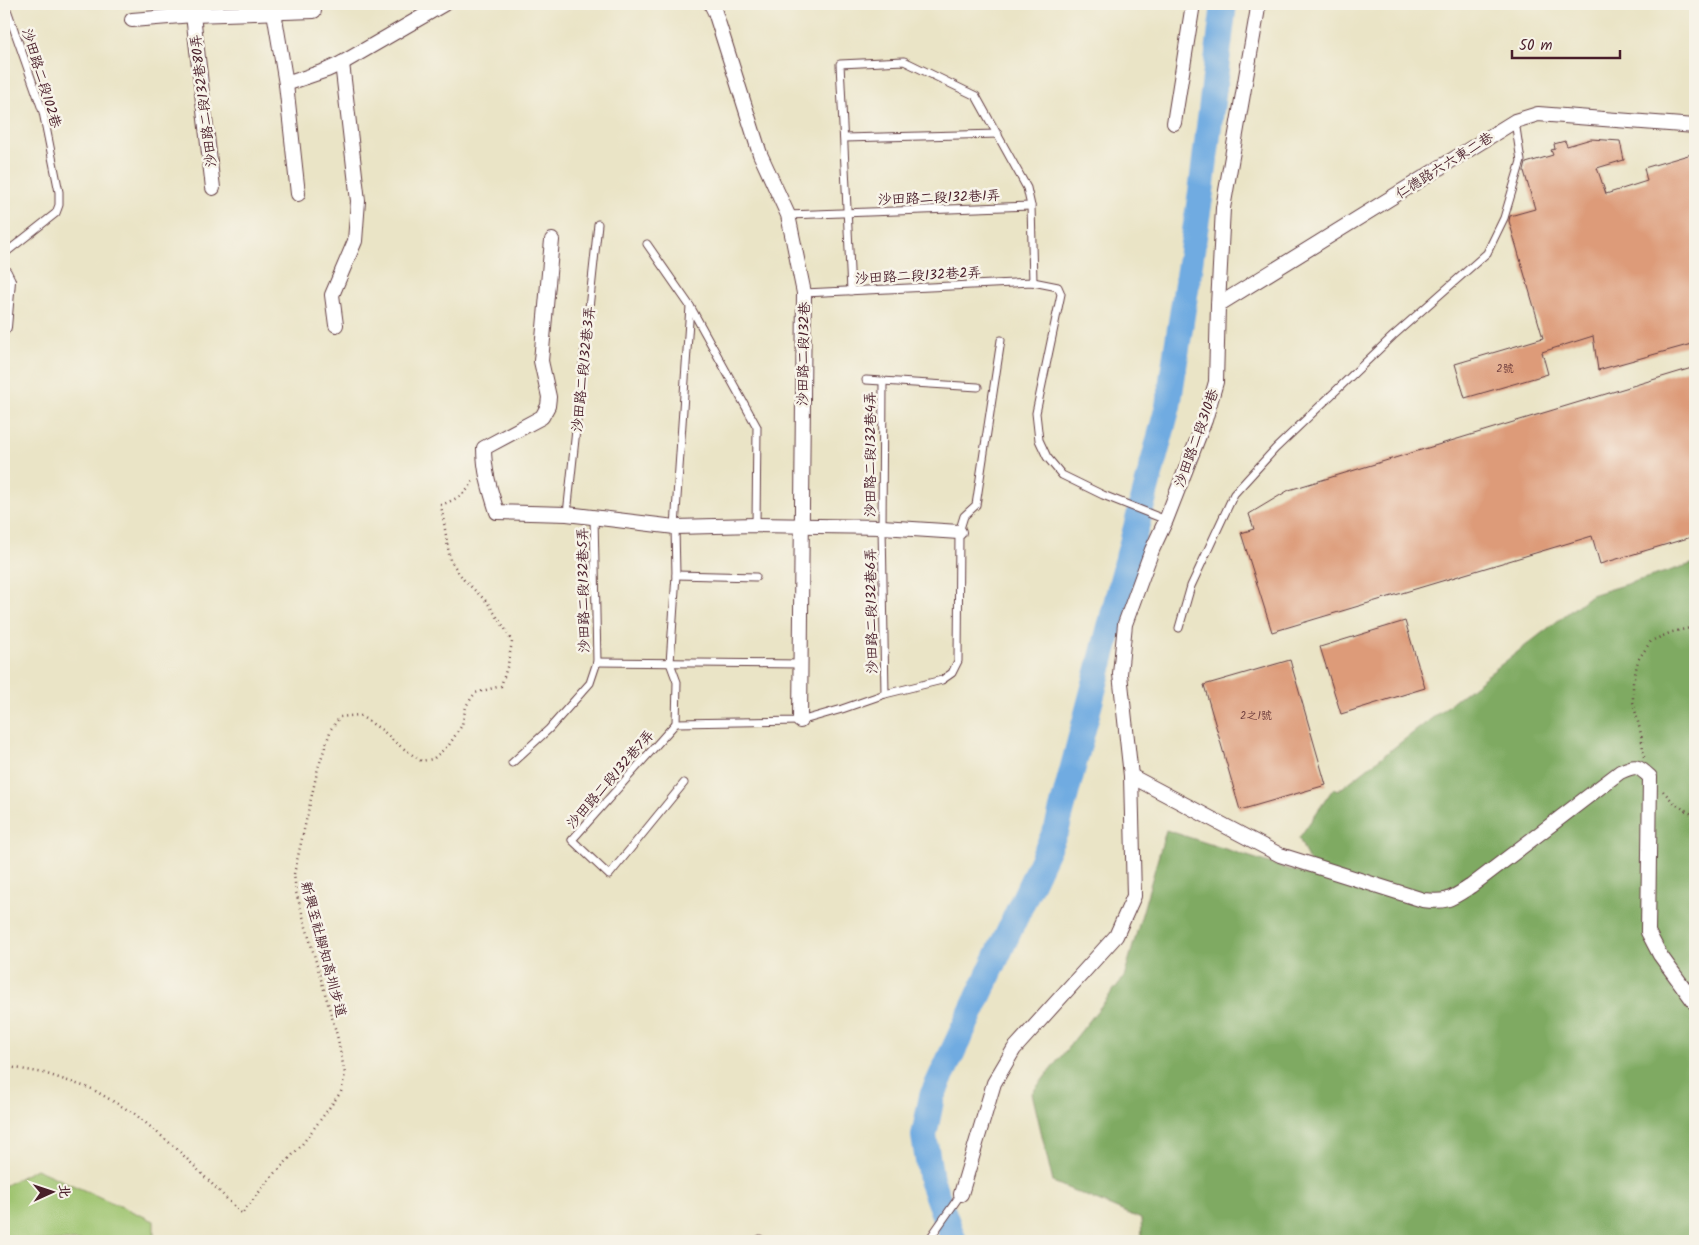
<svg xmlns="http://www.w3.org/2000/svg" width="1699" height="1245" font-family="Kalam,'LXGW WenKai TC',sans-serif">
<rect width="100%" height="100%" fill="#f7f3e8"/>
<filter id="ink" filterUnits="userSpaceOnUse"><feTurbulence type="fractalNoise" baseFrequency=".02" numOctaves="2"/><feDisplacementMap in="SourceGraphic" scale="10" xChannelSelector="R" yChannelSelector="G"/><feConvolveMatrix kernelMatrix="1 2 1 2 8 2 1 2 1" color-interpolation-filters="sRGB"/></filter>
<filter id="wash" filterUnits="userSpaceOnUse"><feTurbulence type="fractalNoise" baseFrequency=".0096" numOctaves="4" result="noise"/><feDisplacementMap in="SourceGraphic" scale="20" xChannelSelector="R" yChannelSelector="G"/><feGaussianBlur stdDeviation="1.12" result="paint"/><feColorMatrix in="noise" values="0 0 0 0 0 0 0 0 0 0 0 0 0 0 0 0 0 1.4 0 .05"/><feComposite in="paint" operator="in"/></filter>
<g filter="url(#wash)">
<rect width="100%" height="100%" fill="#eae4c6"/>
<path fill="#9fc46f" stroke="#74724d" d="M 36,1169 L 154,1221 L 154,1241 L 4,1241 L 4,1186 Z"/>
<path fill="#7faa62" stroke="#646446" d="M 1695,563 L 1695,1241 L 1142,1241 L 1141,1219 L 1053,1182 L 1032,1093 L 1124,977 L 1166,830 L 1316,878 L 1299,838 L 1333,789 L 1338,791 L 1591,595 Z"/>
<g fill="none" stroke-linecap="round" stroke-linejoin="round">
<path stroke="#70abe1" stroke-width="26" d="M 954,1241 L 931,1180 L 924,1136 L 932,1096 L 1057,828 L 1168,406 L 1201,192 L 1224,4"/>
</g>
<g id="blocks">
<g fill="#dd9b79">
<path d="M 1591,139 L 1620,141 L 1624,160 L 1597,168 L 1606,194 L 1647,181 L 1644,168 L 1695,153 L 1695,343 L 1598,370 L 1593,336 L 1542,352 L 1548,374 L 1465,398 L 1455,364 L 1543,338 L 1509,221 L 1510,216 L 1535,209 L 1524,171 L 1526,163 L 1553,155 L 1551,150 L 1555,149 L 1554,144 L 1565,141 L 1567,146 Z"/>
<path d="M 1695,367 L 1695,536 L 1600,564 L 1592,536 L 1272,632 L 1241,533 L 1254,529 L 1249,514 L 1289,490 Z"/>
<path d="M 1405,621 L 1425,688 L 1341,714 L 1320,647 Z"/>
<path d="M 1290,660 L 1326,785 L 1240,810 L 1204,685 Z"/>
</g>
</g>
</g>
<g filter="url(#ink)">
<use href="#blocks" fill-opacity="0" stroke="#623d42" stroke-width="1"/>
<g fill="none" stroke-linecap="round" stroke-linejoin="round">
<defs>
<g id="lane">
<path d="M 844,138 L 998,134"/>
<path d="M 788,215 L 1031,206"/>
<path d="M 647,244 L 690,306 L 757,427 L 756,525"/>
<path d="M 4,254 L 56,213 L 59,205 L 59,192 L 43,112 L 5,4"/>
<path d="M 851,291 L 840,64 L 904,61 L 976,96 L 1027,188 L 1031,206 L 1033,282"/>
<path d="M 804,293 L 1033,282 L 1058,287 L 1061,294 L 1036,413 L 1039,440 L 1047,457 L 1062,475 L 1103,495 L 1166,520"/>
<path d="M 866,380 L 978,387"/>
<path d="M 883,382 L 882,527 L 885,694"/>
<path d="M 567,514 L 598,224"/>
<path d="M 676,575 L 756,577"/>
<path d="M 1179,628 L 1191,586 L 1234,494 L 1275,449 L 1393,336 L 1487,253 L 1504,218 L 1521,161 L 1515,121"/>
<path d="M 597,662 L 801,664"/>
<path d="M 676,723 L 677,682 L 670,663 L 676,575 L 675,527 L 690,306"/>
<path d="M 512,763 L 549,729 L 590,683 L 597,662 L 594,517"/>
<path d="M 684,783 L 609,875 L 572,840 L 676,723 L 800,721 L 842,709 L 885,694 L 942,680 L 952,673 L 958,661 L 959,532 L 964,516 L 976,505 L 1001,340"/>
<path d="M 759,1241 L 760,1239"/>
<path d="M 928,1241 L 961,1194"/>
</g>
<g id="street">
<path d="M 711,4 L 715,12 L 760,154 L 788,215 L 804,293 L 800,721"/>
<path d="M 274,12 L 286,84 L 298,194"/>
<path d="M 193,15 L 213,188"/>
<path d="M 132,20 L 193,15 L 314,11"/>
<path d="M 286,84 L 327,70 L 342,63 L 444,4"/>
<path d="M 1174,123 L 1193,4"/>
<path d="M 552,240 L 541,361 L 549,397 L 548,406 L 542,417 L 484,448 C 484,471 490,490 497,512 L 567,514 L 675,527 L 756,525 L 882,527 L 959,532"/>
<path d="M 4,273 L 8,281 L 4,327"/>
<path d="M 1218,305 L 1515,121 L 1538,114 L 1695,126"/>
<path d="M 336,325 L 332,295 L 355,241 L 358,201 L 342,63"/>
<path d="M 1131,776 L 1280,855 L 1423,900 C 1447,903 1451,899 1471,886 L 1620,772 C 1636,765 1637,765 1650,777 L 1648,932 L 1660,955 L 1695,1003"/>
<path d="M 961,1194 L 994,1083 L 1014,1049 L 1116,936 L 1134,896 L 1131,776 L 1120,674 L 1125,624 L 1152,550 L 1166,520 L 1205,420 L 1216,382 L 1218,305 L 1223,208 L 1257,14 L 1258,4"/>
</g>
</defs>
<use href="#lane" stroke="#623d42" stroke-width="9"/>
<use href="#street" stroke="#623d42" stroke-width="16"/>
<g stroke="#623d42" stroke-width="2.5" stroke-dasharray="1 4" stroke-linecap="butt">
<path d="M 1644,757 L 1641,734 L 1633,702 L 1633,683 L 1638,660 L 1651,641 L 1672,632 L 1695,627"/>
<path d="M 1663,791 L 1675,804 L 1695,816"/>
<path d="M 4,1066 L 44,1073 L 92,1089 L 135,1114 L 177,1149 L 242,1214 L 267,1182 L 300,1147 L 341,1092 L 345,1074 L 337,1035 L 296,892 L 294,874 L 318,768 L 331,729 L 340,717 L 359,715 L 382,730 L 396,743 L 421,761 L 433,759 L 449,745 L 462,725 L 466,706 L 475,693 L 501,686 L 508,664 L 512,642 L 504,627 L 487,602 L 464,580 L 450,560 L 441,505 C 454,500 468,494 473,480"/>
</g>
<use href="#lane" stroke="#fff" stroke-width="7"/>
<use href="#street" stroke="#fff" stroke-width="14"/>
</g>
</g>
<g text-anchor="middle" stroke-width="5" stroke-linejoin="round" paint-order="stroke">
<g font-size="11" fill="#6f3e3e">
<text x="1505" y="372">2號</text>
<text x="1256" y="719">2之1號</text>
</g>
<g font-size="14" fill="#4a1f2b" stroke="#f7f3e8">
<text transform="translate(42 78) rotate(73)" y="5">沙田路二段102巷</text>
<text transform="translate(203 101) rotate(-97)" y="5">沙田路二段132巷80弄</text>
<text transform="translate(1444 165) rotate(-32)" y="5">仁德路六六東二巷</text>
<text transform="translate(939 197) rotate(-2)" y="5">沙田路二段132巷1弄</text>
<text transform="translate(918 275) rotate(-3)" y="5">沙田路二段132巷2弄</text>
<text transform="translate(803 354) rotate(-89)" y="5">沙田路二段132巷</text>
<text transform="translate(583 369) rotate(-84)" y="5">沙田路二段132巷3弄</text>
<text transform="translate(1196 438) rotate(-70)" y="5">沙田路二段310巷</text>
<text transform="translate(870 454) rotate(-90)" y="5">沙田路二段132巷4弄</text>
<text transform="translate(583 590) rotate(-91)" y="5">沙田路二段132巷5弄</text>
<text transform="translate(871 611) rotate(-91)" y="5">沙田路二段132巷6弄</text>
<text transform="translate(610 779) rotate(-49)" y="5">沙田路二段132巷7弄</text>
<text transform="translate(324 949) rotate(75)" y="5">新興至社腳知高圳步道</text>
</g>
</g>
<rect width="1699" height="1245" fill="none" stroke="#f7f3e8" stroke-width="20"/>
<g transform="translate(52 1192) rotate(87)" stroke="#f7f3e8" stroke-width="4" paint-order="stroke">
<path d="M0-4L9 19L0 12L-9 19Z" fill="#4a1f2b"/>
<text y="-8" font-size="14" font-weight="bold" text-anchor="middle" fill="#4a1f2b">北</text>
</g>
<path d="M1512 50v8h108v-8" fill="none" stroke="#4a1f2b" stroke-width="2.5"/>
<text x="1519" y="50" font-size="15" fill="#4a1f2b" stroke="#f7f3e8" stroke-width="4" paint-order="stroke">50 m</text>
</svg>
